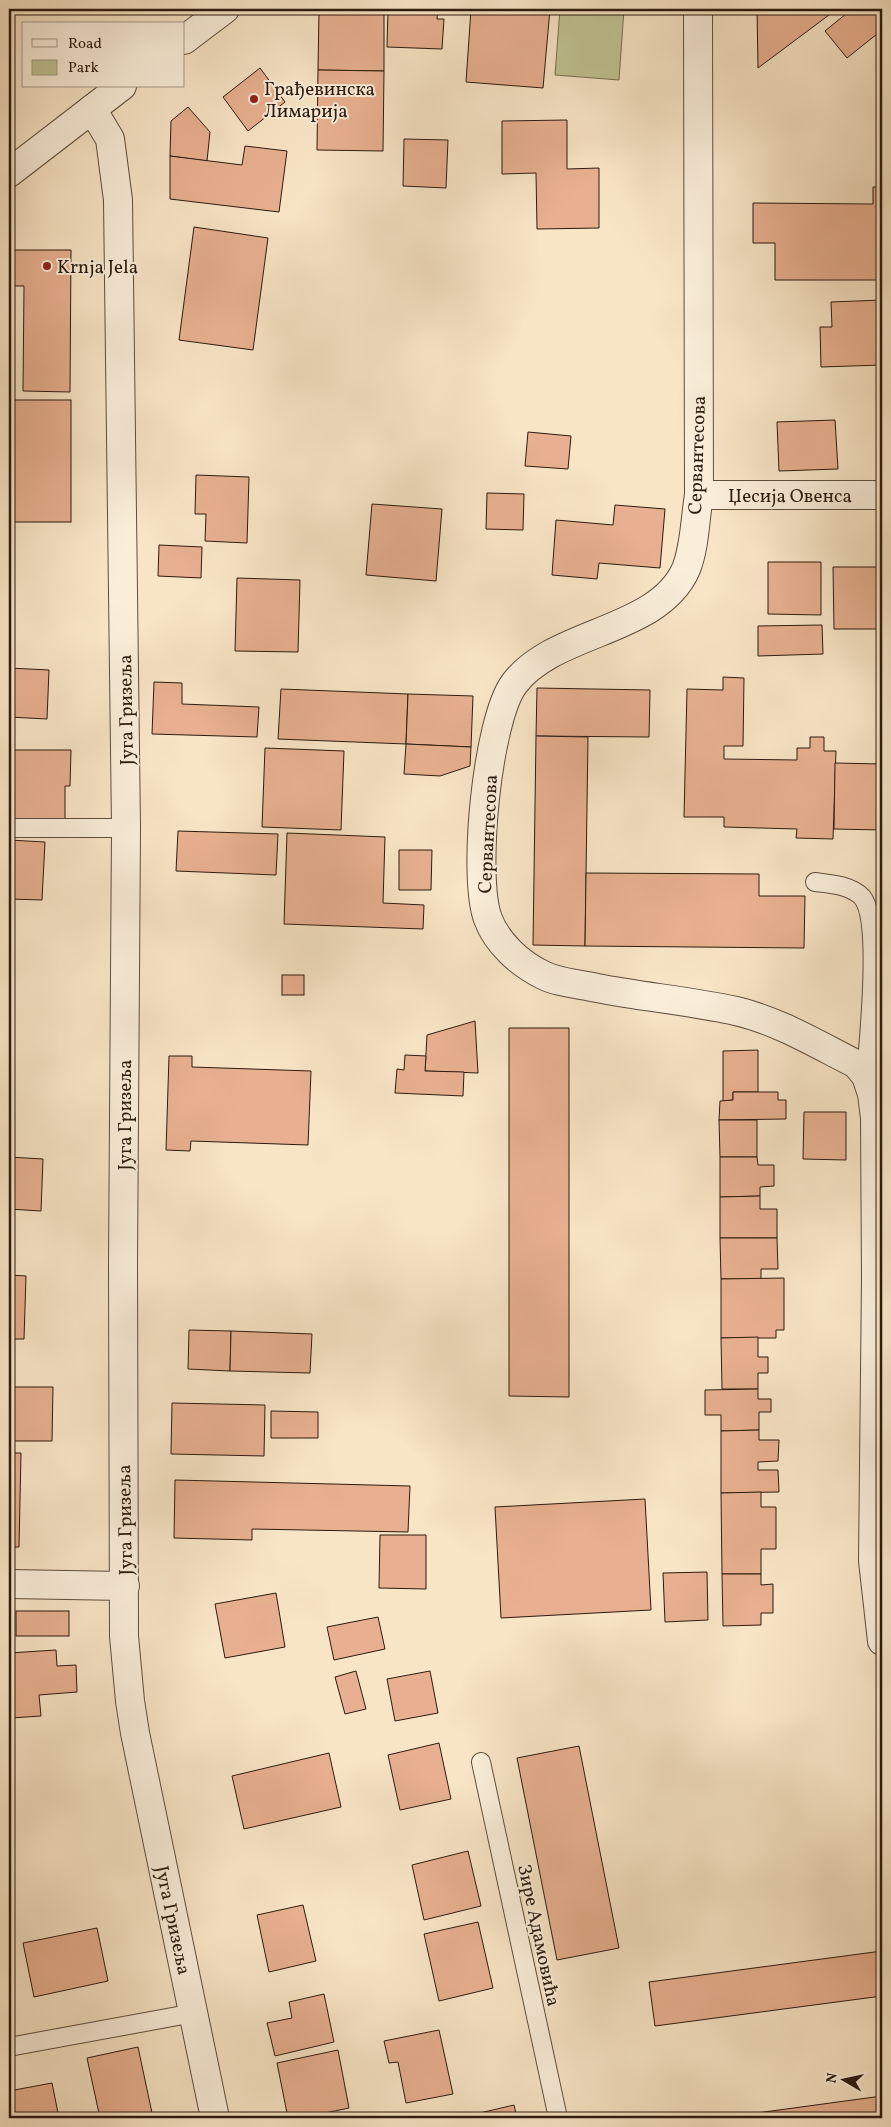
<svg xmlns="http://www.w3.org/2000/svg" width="891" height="2127" font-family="Vollkorn,serif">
<rect width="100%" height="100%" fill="#f8e5c6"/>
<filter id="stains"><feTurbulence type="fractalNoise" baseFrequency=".004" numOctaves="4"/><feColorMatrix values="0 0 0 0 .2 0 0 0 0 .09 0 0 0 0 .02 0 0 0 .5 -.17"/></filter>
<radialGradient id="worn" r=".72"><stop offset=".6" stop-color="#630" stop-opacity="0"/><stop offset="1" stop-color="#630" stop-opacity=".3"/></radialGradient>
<path fill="#c0c393" stroke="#766f51" d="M 560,9 L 624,9 L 619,80 L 555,75 Z"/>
<g fill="#e8b090" stroke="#2b1b0f">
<path d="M 319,9 L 384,9 L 384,71 L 318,70 Z"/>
<path d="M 388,9 L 438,9 L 437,19 L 444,19 L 442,49 L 387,47 Z"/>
<path d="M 471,9 L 550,9 L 543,88 L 466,82 Z"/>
<path d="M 757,9 L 837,9 L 758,68 Z"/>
<path d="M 852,9 L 882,9 L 882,30 L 847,58 L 825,31 Z"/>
<path d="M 260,68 L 285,102 L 248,131 L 223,97 Z"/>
<path d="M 318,70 L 384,71 L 383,151 L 317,150 Z"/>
<path d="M 188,107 L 210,132 L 207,161 L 170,156 L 171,121 Z"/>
<path d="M 567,120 L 567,169 L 599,168 L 599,228 L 537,229 L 536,173 L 502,174 L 502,121 Z"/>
<path d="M 404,139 L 448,140 L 446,188 L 403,186 Z"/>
<path d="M 245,146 L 287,151 L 279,212 L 170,199 L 170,156 L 242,165 Z"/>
<path d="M 873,187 L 882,187 L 882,280 L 775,280 L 775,243 L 753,243 L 753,203 L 873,204 Z"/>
<path d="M 194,227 L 268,238 L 253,350 L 179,340 Z"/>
<path d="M 9,250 L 71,250 L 70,392 L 23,391 L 24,286 L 9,286 Z"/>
<path d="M 882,300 L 882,365 L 821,367 L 820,327 L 832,327 L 831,302 Z"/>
<rect x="9" y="400" width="62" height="122"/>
<path d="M 835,420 L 838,469 L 779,471 L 777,422 Z"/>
<path d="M 528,432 L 571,436 L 568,469 L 525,466 Z"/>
<path d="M 196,475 L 249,477 L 247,543 L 205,541 L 206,514 L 195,514 Z"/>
<path d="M 487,493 L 524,494 L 523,530 L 486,529 Z"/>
<path d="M 372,504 L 442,509 L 436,581 L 366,575 Z"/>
<path d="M 615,505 L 665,509 L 660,568 L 599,563 L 597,579 L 552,575 L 556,520 L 613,525 Z"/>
<path d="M 159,545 L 202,547 L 201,578 L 158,576 Z"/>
<path d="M 768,562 L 821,562 L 821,615 L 768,614 Z"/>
<path d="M 833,567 L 882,567 L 882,629 L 834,629 Z"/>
<path d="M 237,578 L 300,580 L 298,652 L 235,651 Z"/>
<path d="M 822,625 L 823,654 L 758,656 L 758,626 Z"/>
<path d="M 9,668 L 49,670 L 47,719 L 9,717 Z"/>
<path d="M 723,677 L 744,678 L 743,746 L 724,746 L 724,759 L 797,760 L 797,748 L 810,748 L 810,737 L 824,737 L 824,751 L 836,751 L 833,839 L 796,838 L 797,829 L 724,827 L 724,817 L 684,817 L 687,689 L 723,690 Z"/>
<path d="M 154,682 L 182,683 L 182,704 L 259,707 L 257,737 L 152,734 Z"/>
<path d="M 537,688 L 650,690 L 649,737 L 536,736 Z"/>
<path d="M 281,689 L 408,694 L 406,744 L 278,739 Z"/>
<path d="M 408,694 L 473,696 L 471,747 L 406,744 Z"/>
<path d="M 536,736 L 588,737 L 585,946 L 533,945 Z"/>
<path d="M 406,744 L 471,747 L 470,766 L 440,776 L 404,774 Z"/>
<path d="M 265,748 L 344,751 L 341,830 L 262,827 Z"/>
<path d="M 9,750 L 71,750 L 70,786 L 65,786 L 65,819 L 9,819 Z"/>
<path d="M 835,763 L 882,764 L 882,830 L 834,829 Z"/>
<path d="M 178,831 L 278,834 L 276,875 L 176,871 Z"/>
<path d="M 287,833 L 385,837 L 383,903 L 424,905 L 423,929 L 284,924 Z"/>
<path d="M 9,840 L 45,842 L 42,900 L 9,899 Z"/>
<path d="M 399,850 L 432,850 L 431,890 L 399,890 Z"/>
<path d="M 586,873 L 759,874 L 759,896 L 805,896 L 804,948 L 585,946 Z"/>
<rect x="282" y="975" width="22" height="20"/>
<path d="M 475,1021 L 478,1073 L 425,1071 L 427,1035 Z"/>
<path d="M 509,1028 L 569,1028 L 569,1397 L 509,1396 Z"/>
<path d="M 758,1050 L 758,1092 L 733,1092 L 733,1100 L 723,1101 L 723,1051 Z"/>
<path d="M 405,1055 L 426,1056 L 425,1071 L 464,1072 L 463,1096 L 395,1093 L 397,1069 L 404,1070 Z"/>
<path d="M 169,1056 L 192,1056 L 192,1067 L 311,1071 L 308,1145 L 191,1141 L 190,1151 L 166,1150 Z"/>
<path d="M 733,1092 L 778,1092 L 778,1100 L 786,1100 L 786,1119 L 719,1120 L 720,1101 L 733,1100 Z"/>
<path d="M 804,1112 L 846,1112 L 846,1160 L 803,1159 Z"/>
<path d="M 719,1120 L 757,1120 L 757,1157 L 720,1157 Z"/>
<path d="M 9,1157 L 43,1159 L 41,1211 L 9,1209 Z"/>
<path d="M 720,1157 L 757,1157 L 758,1165 L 774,1165 L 774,1186 L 760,1187 L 760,1196 L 720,1197 Z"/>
<path d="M 760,1196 L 760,1209 L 777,1209 L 777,1238 L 720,1238 L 720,1197 Z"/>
<path d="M 720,1238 L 777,1238 L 778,1269 L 761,1269 L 761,1279 L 721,1279 Z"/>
<path d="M 9,1275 L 26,1276 L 24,1339 L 9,1339 Z"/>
<path d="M 784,1278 L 784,1330 L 776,1330 L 776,1338 L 721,1338 L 721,1279 Z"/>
<path d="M 189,1330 L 231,1331 L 230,1371 L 188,1369 Z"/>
<path d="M 231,1331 L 312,1334 L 310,1373 L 230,1371 Z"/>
<path d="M 758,1337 L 758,1357 L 768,1357 L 768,1373 L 758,1373 L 758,1389 L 722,1389 L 721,1338 Z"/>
<path d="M 9,1387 L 53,1387 L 52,1441 L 9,1441 Z"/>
<path d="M 758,1389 L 758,1399 L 771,1399 L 771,1412 L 759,1412 L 759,1430 L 721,1431 L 721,1415 L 705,1415 L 705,1390 Z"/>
<path d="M 172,1403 L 265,1405 L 264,1456 L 171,1454 Z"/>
<path d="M 271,1411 L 318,1412 L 318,1438 L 271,1438 Z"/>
<path d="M 759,1430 L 759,1440 L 779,1440 L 778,1461 L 758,1462 L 758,1470 L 778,1470 L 779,1492 L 721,1493 L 721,1431 Z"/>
<path d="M 9,1453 L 21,1453 L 19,1547 L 9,1547 Z"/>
<path d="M 175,1480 L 410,1486 L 408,1532 L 252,1529 L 252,1540 L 174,1538 Z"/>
<path d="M 761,1492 L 761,1507 L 776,1507 L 776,1549 L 761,1549 L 761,1574 L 722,1574 L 721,1493 Z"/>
<path d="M 645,1499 L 651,1610 L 501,1618 L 495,1507 Z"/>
<path d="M 380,1535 L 426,1535 L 426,1589 L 379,1588 Z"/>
<path d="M 707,1572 L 708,1620 L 665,1622 L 663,1573 Z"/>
<path d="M 722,1574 L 761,1574 L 761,1585 L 773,1584 L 773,1613 L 761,1613 L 761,1625 L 723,1626 Z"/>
<path d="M 276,1593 L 285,1647 L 225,1658 L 215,1604 Z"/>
<rect x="16" y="1611" width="53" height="25"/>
<path d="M 378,1617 L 385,1649 L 334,1660 L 327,1627 Z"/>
<path d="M 56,1650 L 57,1666 L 76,1665 L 77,1692 L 39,1695 L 41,1716 L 11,1718 L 9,1653 Z"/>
<path d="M 356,1671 L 366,1709 L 345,1714 L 335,1677 Z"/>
<path d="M 430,1671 L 438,1713 L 395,1721 L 387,1679 Z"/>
<path d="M 439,1743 L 451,1799 L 400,1810 L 388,1755 Z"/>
<path d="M 579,1746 L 619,1948 L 557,1960 L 517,1758 Z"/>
<path d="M 329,1753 L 341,1807 L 244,1829 L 232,1776 Z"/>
<path d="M 468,1851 L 481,1906 L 424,1920 L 412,1865 Z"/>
<path d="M 303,1905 L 316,1961 L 269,1972 L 257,1915 Z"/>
<path d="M 478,1922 L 493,1988 L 439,2001 L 424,1934 Z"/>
<path d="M 97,1928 L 108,1981 L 34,1997 L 23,1943 Z"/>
<path d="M 882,1951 L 882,1996 L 655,2026 L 649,1982 Z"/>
<path d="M 324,1994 L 334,2042 L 275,2056 L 267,2023 L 292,2018 L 289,2002 Z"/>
<path d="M 439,2030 L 453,2094 L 406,2103 L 398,2062 L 389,2063 L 384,2041 Z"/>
<path d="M 138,2047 L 152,2113 L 129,2118 L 100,2118 L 87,2058 Z"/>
<path d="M 338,2050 L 349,2108 L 301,2118 L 288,2118 L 277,2063 Z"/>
<path d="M 52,2083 L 59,2118 L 9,2118 L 9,2091 Z"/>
<path d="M 882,2096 L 882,2118 L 720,2118 Z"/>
<path d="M 514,2105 L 517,2118 L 468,2118 L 467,2116 Z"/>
</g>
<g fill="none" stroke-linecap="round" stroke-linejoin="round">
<defs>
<g id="service">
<path d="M 9,828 L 126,828"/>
<path d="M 815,882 C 831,884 850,885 862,897 C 882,920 868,1043 866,1076"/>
<path d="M 866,1076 L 882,1056"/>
<path d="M 481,1762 L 558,2118"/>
<path d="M 9,2047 L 194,2013"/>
</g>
<g id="minor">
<path d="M 698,9 L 699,495 C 695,518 695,547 686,569 C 658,633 554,630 514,684 C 487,721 472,877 488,919 C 497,943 520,964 543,975 C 559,983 579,984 597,988 C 643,997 690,1001 736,1011 C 779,1021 818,1045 856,1064 L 866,1076 L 872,1094 L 875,1118 L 876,1278 L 873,1561 L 882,1641"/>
<path d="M 92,109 L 110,139 L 118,200 L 126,828 L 123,1262 L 124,1636 L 130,1701 L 135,1733 L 215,2118"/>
<path d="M 699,495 L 882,495"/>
<path d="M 9,1584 L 125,1586"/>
</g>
<g id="tertiary">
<path d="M 184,40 L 225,9"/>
<path d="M 9,173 L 122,86"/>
</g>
</defs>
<use href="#service" stroke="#5e4e3d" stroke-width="20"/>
<use href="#minor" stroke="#5e4e3d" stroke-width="30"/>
<use href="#tertiary" stroke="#5e4e3d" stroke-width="30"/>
<use href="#service" stroke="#faeeda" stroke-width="18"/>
<use href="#minor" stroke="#faeeda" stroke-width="28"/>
<use href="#tertiary" stroke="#faeeda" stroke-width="28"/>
</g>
<g fill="#8f2418" stroke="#faeeda" stroke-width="2">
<circle cx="254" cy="99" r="5"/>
<circle cx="47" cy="266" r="5"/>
</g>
<g text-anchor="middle" stroke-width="4" stroke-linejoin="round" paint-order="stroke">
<g font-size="19" fill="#2b1b0f" stroke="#faeeda" text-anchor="start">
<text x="264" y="95">Грађевинска<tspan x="264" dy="22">Лимарија</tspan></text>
<text x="57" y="273">Krnja Jela</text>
</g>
<g font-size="19" fill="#2b1b0f" stroke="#faeeda">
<text transform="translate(696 455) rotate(-88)" y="7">Сервантесова</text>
<text x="790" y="502">Џесија Овенса</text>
<text transform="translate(125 710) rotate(-91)" y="7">Југа Гризеља</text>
<text transform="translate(487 834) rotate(-87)" y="7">Сервантесова</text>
<text transform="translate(124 1115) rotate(-90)" y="7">Југа Гризеља</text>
<text transform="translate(124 1520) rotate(-91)" y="7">Југа Гризеља</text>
<text transform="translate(174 1920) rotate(78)" y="7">Југа Гризеља</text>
<text transform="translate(540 1935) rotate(78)" y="7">Зире Адамовића</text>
</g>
</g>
<rect width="891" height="2127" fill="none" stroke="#f8e5c6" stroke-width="30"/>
<rect x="10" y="10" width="871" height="2107" fill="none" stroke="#2b1b0f" stroke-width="2.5"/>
<rect x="15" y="15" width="861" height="2097" fill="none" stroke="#2b1b0f"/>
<rect x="22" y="22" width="162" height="65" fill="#faeeda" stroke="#a79a89"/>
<rect x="32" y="39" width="25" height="8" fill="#faeeda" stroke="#a79a89"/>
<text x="68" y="48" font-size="15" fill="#2b1b0f">Road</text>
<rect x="32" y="60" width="25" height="15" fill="#c0c393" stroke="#a79a89"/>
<text x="68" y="72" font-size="15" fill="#2b1b0f">Park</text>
<g transform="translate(844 2080) rotate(279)" stroke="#faeeda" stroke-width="4" paint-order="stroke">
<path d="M0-4L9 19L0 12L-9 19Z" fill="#2b1b0f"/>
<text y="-8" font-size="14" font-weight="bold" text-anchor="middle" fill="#2b1b0f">N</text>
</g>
<rect width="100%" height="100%" filter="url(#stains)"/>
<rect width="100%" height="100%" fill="url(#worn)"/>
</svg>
